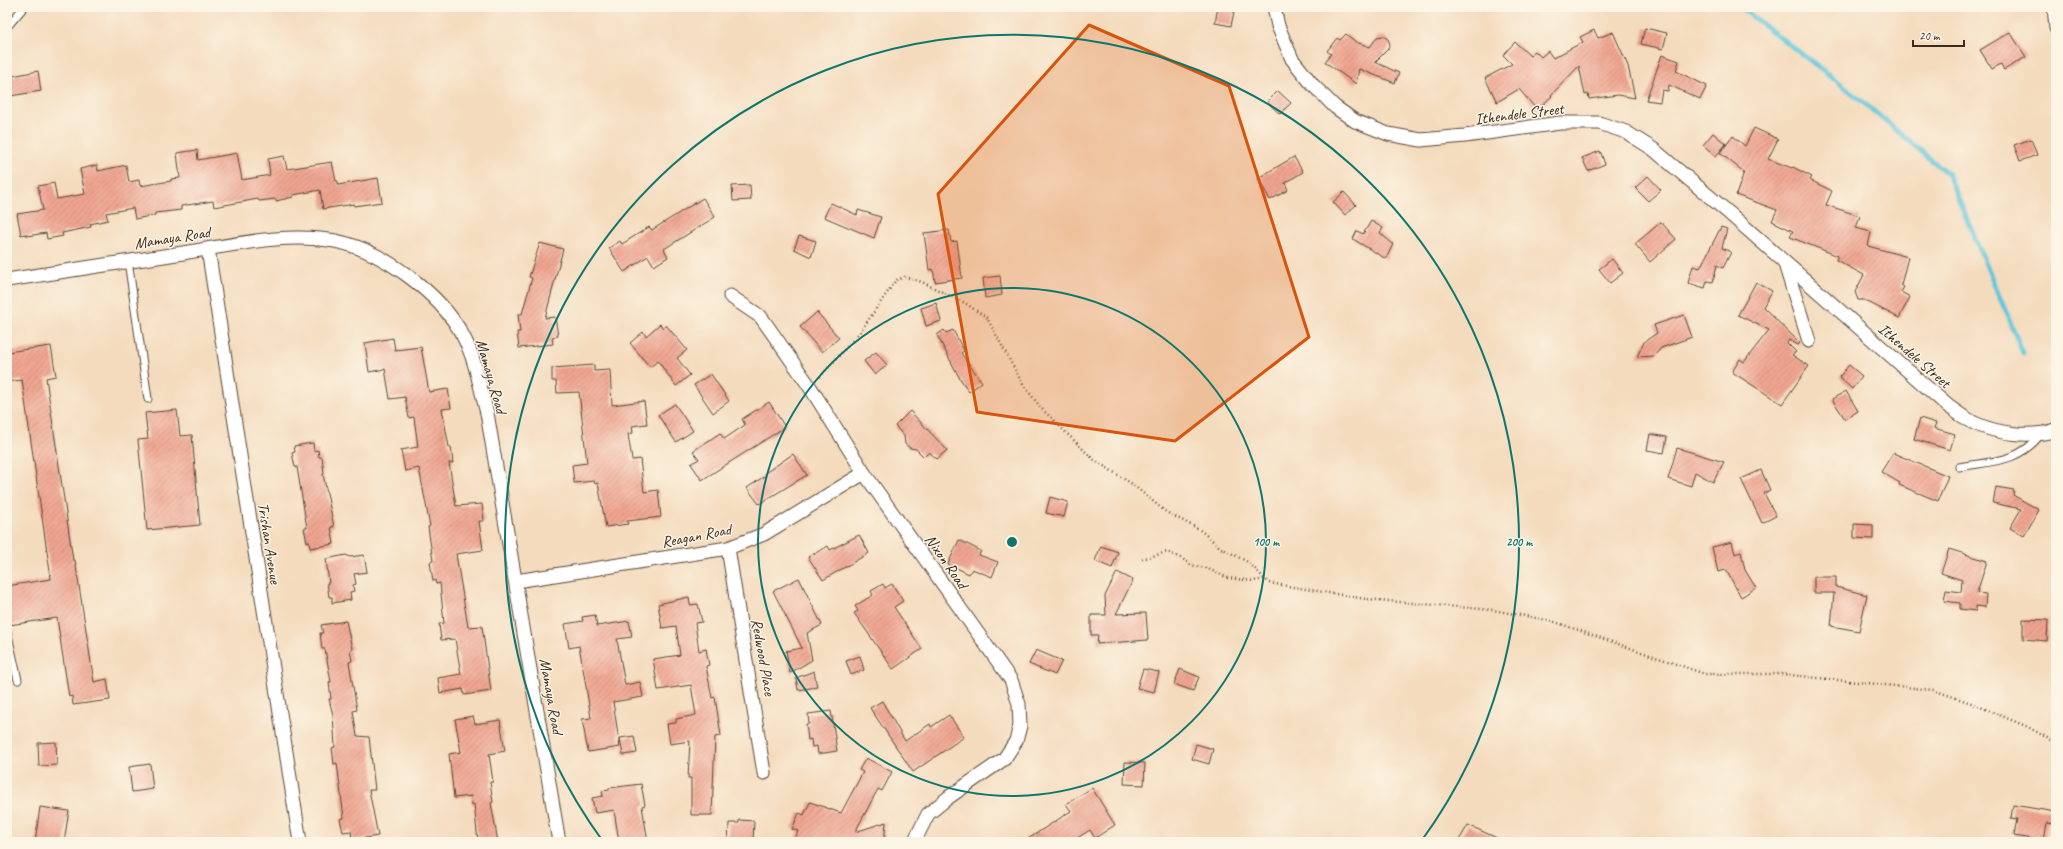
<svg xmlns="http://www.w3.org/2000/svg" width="2063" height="849" font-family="Caveat,sans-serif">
<defs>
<pattern id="building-hatch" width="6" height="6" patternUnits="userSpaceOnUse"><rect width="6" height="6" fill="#f0a691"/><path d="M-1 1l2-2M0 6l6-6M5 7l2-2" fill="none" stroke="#c48776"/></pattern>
</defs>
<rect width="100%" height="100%" fill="#fcf5e5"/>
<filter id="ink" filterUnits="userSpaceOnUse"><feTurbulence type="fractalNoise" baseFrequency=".025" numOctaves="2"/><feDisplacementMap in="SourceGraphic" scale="8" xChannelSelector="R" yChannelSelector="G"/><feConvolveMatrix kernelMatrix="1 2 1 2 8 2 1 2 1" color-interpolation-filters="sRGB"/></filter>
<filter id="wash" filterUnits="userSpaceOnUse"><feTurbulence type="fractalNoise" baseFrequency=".012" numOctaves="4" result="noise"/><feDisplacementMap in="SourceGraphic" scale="16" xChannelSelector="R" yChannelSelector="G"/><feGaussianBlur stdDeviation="0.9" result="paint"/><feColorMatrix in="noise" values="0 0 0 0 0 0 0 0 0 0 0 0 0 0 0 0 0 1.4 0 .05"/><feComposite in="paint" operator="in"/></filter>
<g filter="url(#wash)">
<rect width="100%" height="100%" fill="#f4dbbd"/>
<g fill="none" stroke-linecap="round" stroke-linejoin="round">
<path stroke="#5ec6db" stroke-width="5" d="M 1740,7 L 1845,87 L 1948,174 L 2023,353"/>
</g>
<g id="blocks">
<g fill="url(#building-hatch)">
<path d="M 1218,7 L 1235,7 L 1231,26 L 1215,23 Z"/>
<path d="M 1645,28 L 1667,33 L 1663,49 L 1641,44 Z"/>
<path d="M 1594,30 L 1598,38 L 1613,32 L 1628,66 L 1635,98 L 1618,95 L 1589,99 L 1588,94 L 1585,95 L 1579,66 L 1551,95 L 1552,96 L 1537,110 L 1519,89 L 1497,102 L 1485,78 L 1512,64 L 1503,55 L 1515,42 L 1530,56 L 1535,51 L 1541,57 L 1548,51 L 1553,58 L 1583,42 L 1580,37 Z"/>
<path d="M 2010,32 L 2026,57 L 2004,70 L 2001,64 L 1992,69 L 1980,50 Z"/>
<path d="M 1346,34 L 1356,42 L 1370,47 L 1377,37 L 1383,36 L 1388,39 L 1390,44 L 1388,49 L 1375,62 L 1399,73 L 1395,83 L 1359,69 L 1356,84 L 1325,62 L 1331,54 L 1327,51 L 1337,38 L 1340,40 Z"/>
<path d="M 1662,55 L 1679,61 L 1676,71 L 1707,86 L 1700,99 L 1669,85 L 1668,91 L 1662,90 L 1660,102 L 1646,100 Z"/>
<path d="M 38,71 L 41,91 L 10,96 L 7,77 Z"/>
<path d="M 1278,91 L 1291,103 L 1280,114 L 1267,102 Z"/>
<path d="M 1754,128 L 1778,139 L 1768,159 L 1792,168 L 1793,167 L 1812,177 L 1810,180 L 1832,191 L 1826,205 L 1860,216 L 1856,228 L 1871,232 L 1868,246 L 1908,257 L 1901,285 L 1904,287 L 1901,292 L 1910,297 L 1899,318 L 1864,300 L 1858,300 L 1855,292 L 1864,275 L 1836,260 L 1838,256 L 1790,237 L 1793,231 L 1772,221 L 1777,210 L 1736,195 L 1744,172 L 1720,153 L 1733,136 L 1745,146 Z"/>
<path d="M 1713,133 L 1726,144 L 1716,156 L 1703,145 Z"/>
<path d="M 2031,139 L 2037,155 L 2020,161 L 2014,145 Z"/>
<path d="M 197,150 L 198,160 L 237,153 L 242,180 L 270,175 L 268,159 L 284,156 L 287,169 L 332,162 L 336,181 L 338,181 L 338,185 L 378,178 L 382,202 L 354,206 L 354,204 L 323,209 L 320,190 L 293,195 L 293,197 L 276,201 L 276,199 L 259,201 L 258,199 L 214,207 L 213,201 L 181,206 L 181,210 L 155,213 L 155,215 L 135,219 L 133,208 L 106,213 L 108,220 L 90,224 L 91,227 L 62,233 L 63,236 L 47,239 L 46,233 L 27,236 L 26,234 L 21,235 L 17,214 L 43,210 L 38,186 L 54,183 L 57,199 L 85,194 L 80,169 L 97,165 L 98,171 L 126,165 L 129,182 L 139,180 L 140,186 L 171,181 L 171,179 L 180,178 L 177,153 Z"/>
<path d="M 1600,151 L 1605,164 L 1588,171 L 1582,158 Z"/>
<path d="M 1294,157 L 1303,172 L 1285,183 L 1288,190 L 1270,200 L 1258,178 Z"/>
<path d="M 1648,176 L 1661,190 L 1648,201 L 1635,188 Z"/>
<path d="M 750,185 L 751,200 L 733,201 L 732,186 Z"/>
<path d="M 1344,192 L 1356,205 L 1345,215 L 1333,202 Z"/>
<path d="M 703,198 L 715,217 L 664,249 L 668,257 L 654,266 L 648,256 L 624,272 L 609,248 L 620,241 L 622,244 L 649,227 L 652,230 Z"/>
<path d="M 831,203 L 857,215 L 858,210 L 881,217 L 874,238 L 824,217 Z"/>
<path d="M 1371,221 L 1383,228 L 1380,233 L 1393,244 L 1386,259 L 1353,239 L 1357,231 L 1363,234 Z"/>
<path d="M 1661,222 L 1676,239 L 1650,262 L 1635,244 Z"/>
<path d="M 1721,227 L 1727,229 L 1722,248 L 1731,252 L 1723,268 L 1717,265 L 1713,282 L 1707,281 L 1705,288 L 1688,283 L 1693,266 L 1700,268 Z"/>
<path d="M 949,230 L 951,242 L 957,241 L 962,278 L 935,282 L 933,269 L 929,270 L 924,233 Z"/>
<path d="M 799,236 L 816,241 L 811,257 L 794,249 Z"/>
<path d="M 540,243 L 563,249 L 545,318 L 555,317 L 558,336 L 552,337 L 553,344 L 519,348 L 517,332 L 520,332 L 518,314 L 522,314 L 532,278 L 529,277 Z"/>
<path d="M 1612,259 L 1623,273 L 1610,283 L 1599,269 Z"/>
<path d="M 1000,276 L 1002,295 L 985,298 L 983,278 Z"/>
<path d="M 1756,282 L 1772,291 L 1763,307 L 1800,343 L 1798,345 L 1789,340 L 1787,343 L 1796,352 L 1792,355 L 1809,366 L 1782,404 L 1732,372 L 1740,359 L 1744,362 L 1769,330 L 1738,315 Z"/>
<path d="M 936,303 L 941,321 L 926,326 L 921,308 Z"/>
<path d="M 817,312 L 839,338 L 822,352 L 800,327 Z"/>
<path d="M 1684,315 L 1692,337 L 1661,348 L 1654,356 L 1637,357 L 1644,342 L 1657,333 L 1654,325 Z"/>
<path d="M 660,324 L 663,328 L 666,325 L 687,350 L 677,358 L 690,375 L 676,386 L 658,361 L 650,367 L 630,343 L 643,332 L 646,336 Z"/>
<path d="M 944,330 L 946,333 L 953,330 L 964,351 L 961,353 L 982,382 L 969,392 L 959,377 L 937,335 Z"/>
<path d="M 393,338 L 395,350 L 421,347 L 429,392 L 448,389 L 451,408 L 442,409 L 449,447 L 451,447 L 453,463 L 449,463 L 456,506 L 482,504 L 484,521 L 479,521 L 483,550 L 456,554 L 468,627 L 482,626 L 491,691 L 464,695 L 463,689 L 440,693 L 438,678 L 461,674 L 455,639 L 441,640 L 439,624 L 444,623 L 440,583 L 436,584 L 435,580 L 433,581 L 430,562 L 433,561 L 428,527 L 430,526 L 419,468 L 405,471 L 401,450 L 418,447 L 414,417 L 409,418 L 405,397 L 390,399 L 385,369 L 369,372 L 365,343 Z"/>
<path d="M 51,346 L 56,376 L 46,378 L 73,560 L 75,560 L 94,682 L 107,679 L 110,700 L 73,705 L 72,696 L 69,697 L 57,618 L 9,625 L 7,610 L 7,586 L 51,579 L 22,380 L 7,382 L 7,352 Z"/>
<path d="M 876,352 L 887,365 L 875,375 L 864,361 Z"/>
<path d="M 594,365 L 594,371 L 610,370 L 612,405 L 644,401 L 647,424 L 632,426 L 633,433 L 628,434 L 632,460 L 640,459 L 644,492 L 658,490 L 661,517 L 627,521 L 628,524 L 606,527 L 598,483 L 595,484 L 594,481 L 574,483 L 572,465 L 587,463 L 579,392 L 557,393 L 556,381 L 552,381 L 552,368 Z"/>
<path d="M 1849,365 L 1862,376 L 1852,389 L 1839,377 Z"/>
<path d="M 711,374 L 729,401 L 713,413 L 694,385 Z"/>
<path d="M 1846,391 L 1858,411 L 1845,419 L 1832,399 Z"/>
<path d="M 769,402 L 785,427 L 702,480 L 691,464 L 699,459 L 693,451 L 720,433 L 724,439 L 745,425 L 742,419 Z"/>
<path d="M 675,404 L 693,431 L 676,442 L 658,415 Z"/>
<path d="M 177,410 L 180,436 L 192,435 L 200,525 L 147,530 L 138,440 L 148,439 L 145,413 Z"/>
<path d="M 910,411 L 947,450 L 937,459 L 929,452 L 924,457 L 916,449 L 910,448 L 905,444 L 904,436 L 895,426 Z"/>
<path d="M 1920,418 L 1936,423 L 1934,428 L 1955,434 L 1950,450 L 1914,439 Z"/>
<path d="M 1650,434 L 1667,437 L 1664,453 L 1647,450 Z"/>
<path d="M 313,443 L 314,451 L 318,450 L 319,457 L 322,457 L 324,474 L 323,474 L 334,527 L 331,527 L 334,544 L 310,548 L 309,541 L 307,542 L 304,528 L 307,528 L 297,467 L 295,467 L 292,453 L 295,452 L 294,446 Z"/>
<path d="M 1677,448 L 1724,462 L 1713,482 L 1695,472 L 1691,486 L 1668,479 Z"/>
<path d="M 1893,453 L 1948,476 L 1938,501 L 1899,485 L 1900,483 L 1881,472 Z"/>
<path d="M 793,454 L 807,475 L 759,504 L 747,488 L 766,475 L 765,473 Z"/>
<path d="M 1761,470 L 1770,490 L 1764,493 L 1776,516 L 1762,523 L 1741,479 Z"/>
<path d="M 1996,487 L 2014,490 L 2013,495 L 2039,510 L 2024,536 L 2010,528 L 2021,509 L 1993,503 Z"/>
<path d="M 1050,497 L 1068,502 L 1064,517 L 1046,513 Z"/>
<path d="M 1854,524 L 1873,525 L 1873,539 L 1854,538 Z"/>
<path d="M 859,535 L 869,553 L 823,580 L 808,557 L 828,546 L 830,550 Z"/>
<path d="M 959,540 L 981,551 L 979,555 L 998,562 L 992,577 L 972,569 L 969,574 L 948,564 Z"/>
<path d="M 1732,542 L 1735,554 L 1741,552 L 1745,570 L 1756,588 L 1741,597 L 1726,570 L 1718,572 L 1712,547 Z"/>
<path d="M 1101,546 L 1118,552 L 1112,568 L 1095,561 Z"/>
<path d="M 1949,549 L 1987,561 L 1977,593 L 1986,594 L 1985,607 L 1976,606 L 1976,611 L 1960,609 L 1960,603 L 1944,601 L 1946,590 L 1961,592 L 1962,580 L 1941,573 Z"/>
<path d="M 346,555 L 350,557 L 364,555 L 367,572 L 354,574 L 356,584 L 353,585 L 354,591 L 350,592 L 351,600 L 332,603 L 332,597 L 329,597 L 327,583 L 329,583 L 326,559 Z"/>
<path d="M 1117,572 L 1133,580 L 1116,614 L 1146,613 L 1148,640 L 1097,644 L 1098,635 L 1091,635 L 1091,615 L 1106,615 L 1105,596 Z"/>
<path d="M 1814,577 L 1836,577 L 1836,587 L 1867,595 L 1859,631 L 1831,626 L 1834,593 L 1814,593 Z"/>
<path d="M 799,578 L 822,625 L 807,633 L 812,660 L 790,673 L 786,651 L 802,648 L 773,591 Z"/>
<path d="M 883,584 L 885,588 L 892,584 L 903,601 L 894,607 L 922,649 L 893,669 L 854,613 L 858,611 L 855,606 L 873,595 L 871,591 Z"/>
<path d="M 689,597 L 690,605 L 698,604 L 702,622 L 695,623 L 699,651 L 706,649 L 709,665 L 706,666 L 712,698 L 715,697 L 721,736 L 715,737 L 712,815 L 691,815 L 691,778 L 688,778 L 690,741 L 670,744 L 667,724 L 676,723 L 676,719 L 696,715 L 691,685 L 658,690 L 653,659 L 680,655 L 676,626 L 662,628 L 658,604 Z"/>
<path d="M 595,615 L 597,626 L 629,621 L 632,637 L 617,639 L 625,685 L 640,682 L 643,697 L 613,702 L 620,747 L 588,752 L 582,719 L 591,718 L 585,680 L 579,646 L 569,648 L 565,624 L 583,621 L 582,617 Z"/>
<path d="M 2023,619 L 2048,620 L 2047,641 L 2023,639 Z"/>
<path d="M 346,621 L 352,649 L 350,650 L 352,661 L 349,662 L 357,710 L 353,711 L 357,736 L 369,737 L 375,790 L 369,790 L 378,836 L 352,840 L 351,831 L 343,832 L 340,819 L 344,818 L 337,763 L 334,764 L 332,748 L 335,747 L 333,715 L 329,699 L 331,699 L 329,682 L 331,682 L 325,649 L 322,649 L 320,633 L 323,633 L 321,625 Z"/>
<path d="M 1036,650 L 1062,661 L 1055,675 L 1029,664 Z"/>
<path d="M 860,656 L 864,670 L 851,675 L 846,661 Z"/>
<path d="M 1143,669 L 1159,672 L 1154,692 L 1137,688 Z"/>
<path d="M 1180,669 L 1199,677 L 1193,691 L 1174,684 Z"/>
<path d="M 814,671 L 817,687 L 798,690 L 796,678 Z"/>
<path d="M 882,701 L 905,741 L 930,724 L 931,727 L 949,715 L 964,737 L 913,772 L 870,708 Z"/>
<path d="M 831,711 L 837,751 L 818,754 L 817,746 L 812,747 L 811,739 L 808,740 L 806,724 L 809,724 L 808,714 Z"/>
<path d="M 473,716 L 475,724 L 500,720 L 505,751 L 489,754 L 493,782 L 490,782 L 493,802 L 491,803 L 498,842 L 478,842 L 474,804 L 472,805 L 471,796 L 454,798 L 449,754 L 461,752 L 455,719 Z"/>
<path d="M 634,736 L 637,753 L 623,755 L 620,738 Z"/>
<path d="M 56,742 L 57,765 L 39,766 L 38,743 Z"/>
<path d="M 1196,744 L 1213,749 L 1209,764 L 1192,759 Z"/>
<path d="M 866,758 L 892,772 L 882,791 L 878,789 L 855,832 L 886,822 L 884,842 L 794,842 L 798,831 L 792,829 L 799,813 L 804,815 L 810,802 L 841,813 L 863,772 L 859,770 Z"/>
<path d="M 1125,762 L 1145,763 L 1144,785 L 1124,784 Z"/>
<path d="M 150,764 L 153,789 L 132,792 L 129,767 Z"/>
<path d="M 641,784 L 645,805 L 642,806 L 648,842 L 619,842 L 614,810 L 595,813 L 592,798 L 603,796 L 602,791 L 609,790 L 609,788 Z"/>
<path d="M 1092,788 L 1115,825 L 1095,838 L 1090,830 L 1071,842 L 1023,842 L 1071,811 L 1066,804 Z"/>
<path d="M 2013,805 L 2056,812 L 2055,824 L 2047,823 L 2044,841 L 2014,836 L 2017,819 L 2011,818 Z"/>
<path d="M 40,807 L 69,811 L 64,842 L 35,842 Z"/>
<path d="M 739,820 L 754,821 L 753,842 L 728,842 L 729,823 L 739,823 Z"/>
<path d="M 1468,825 L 1506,842 L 1458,842 Z"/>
</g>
</g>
</g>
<g filter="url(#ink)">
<use href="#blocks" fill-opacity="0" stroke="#574536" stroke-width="1"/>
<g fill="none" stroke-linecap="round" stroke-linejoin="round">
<defs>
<g id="lane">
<path d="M 7,27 L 24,7"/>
<path d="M 128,261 L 148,399"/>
<path d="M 1959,467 C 1992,461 2019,463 2041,434"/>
<path d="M 7,631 L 18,680"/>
</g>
<g id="street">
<path d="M 1274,7 L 1278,26 L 1292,59 L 1312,84 L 1335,107 L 1355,121 L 1388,134 L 1421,140 L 1465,136 L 1560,123 L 1599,123 L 1626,132 L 1653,149 L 1729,213 L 1948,406 C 1956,412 1965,418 1974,423 C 1998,434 2031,438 2056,430"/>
<path d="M 2054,7 L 2056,28"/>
<path d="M 208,249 L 300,842"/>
<path d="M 1785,264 L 1809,341"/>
<path d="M 7,280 C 66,271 124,262 183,253 C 233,245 285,232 335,241 C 382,250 441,294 463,336 C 476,360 480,388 487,413 L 559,842"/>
<path d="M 730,296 L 761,317 L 810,387 L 864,473 L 1011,680 L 1019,704 L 1020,726 L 1016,741 L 1004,759 L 949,797 L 928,814 L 914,842"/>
<path d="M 728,548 L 764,773"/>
<path d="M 516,581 L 728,548 L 764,534 L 864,473"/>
</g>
</defs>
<use href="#lane" stroke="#574536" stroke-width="9"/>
<use href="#street" stroke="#574536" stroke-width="15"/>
<g stroke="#574536" stroke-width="2.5" stroke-dasharray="1 3" stroke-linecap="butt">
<path d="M 820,377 L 860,332 L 896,280 L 905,277 L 922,282 L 965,303 L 987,318 L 1022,383 L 1041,408 L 1093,459 L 1132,484 L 1166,512 L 1199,529 L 1221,548 L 1248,562 L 1269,583 L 1366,599 L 1493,610 L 1552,621 L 1705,674 L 1781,674 L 1933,690 L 1971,703 L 2028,727 L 2056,743"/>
<path d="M 1142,559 L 1167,552 L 1183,559 L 1191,565 L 1206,568 L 1228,578 L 1253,581 L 1265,579"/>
</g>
<use href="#lane" stroke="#fff" stroke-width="7"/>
<use href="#street" stroke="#fff" stroke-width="13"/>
</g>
</g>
<path fill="#d7540e" fill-opacity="0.2" stroke="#d7540e" stroke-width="3" stroke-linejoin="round" d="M 1089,25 L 1229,86 L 1309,337 L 1175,441 L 977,412 L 938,194 Z"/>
<g fill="none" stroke="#0f766e" stroke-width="2">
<circle cx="1012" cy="542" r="254"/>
<path d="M602 840A507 507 0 1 1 1422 840"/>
</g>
<g text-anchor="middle" stroke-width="3" stroke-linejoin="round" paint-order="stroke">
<g font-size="16" fill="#3b2a1e" stroke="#fcf5e5">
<text transform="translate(1519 113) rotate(-7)" y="6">Ithendele Street</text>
<text transform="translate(172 237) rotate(-9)" y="6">Mamaya Road</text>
<text transform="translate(1915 355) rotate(41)" y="6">Ithendele Street</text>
<text transform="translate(492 376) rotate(74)" y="6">Mamaya Road</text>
<text transform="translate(696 535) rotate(-11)" y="6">Reagan Road</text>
<text transform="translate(270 543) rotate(81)" y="6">Trishan Avenue</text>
<text transform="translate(947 561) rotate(55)" y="6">Nixon Road</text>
<text transform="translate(764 657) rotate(80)" y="6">Redwood Place</text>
<text transform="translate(552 696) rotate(80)" y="6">Mamaya Road</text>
</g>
</g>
<circle cx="1012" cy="542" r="6" fill="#0f766e" stroke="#fcf5e5" stroke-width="2"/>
<g font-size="12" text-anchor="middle" font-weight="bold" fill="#0f766e" stroke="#fcf5e5" stroke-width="3" stroke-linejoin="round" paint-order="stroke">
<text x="1266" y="546">100 m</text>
<text x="1519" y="546">200 m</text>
</g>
<rect width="2063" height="849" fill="none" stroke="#fcf5e5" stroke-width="24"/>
<path d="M1913 40v6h51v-6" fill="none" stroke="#3b2a1e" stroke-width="2"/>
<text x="1919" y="40" font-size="12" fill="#3b2a1e" stroke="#fcf5e5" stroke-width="3" paint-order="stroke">20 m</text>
</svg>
